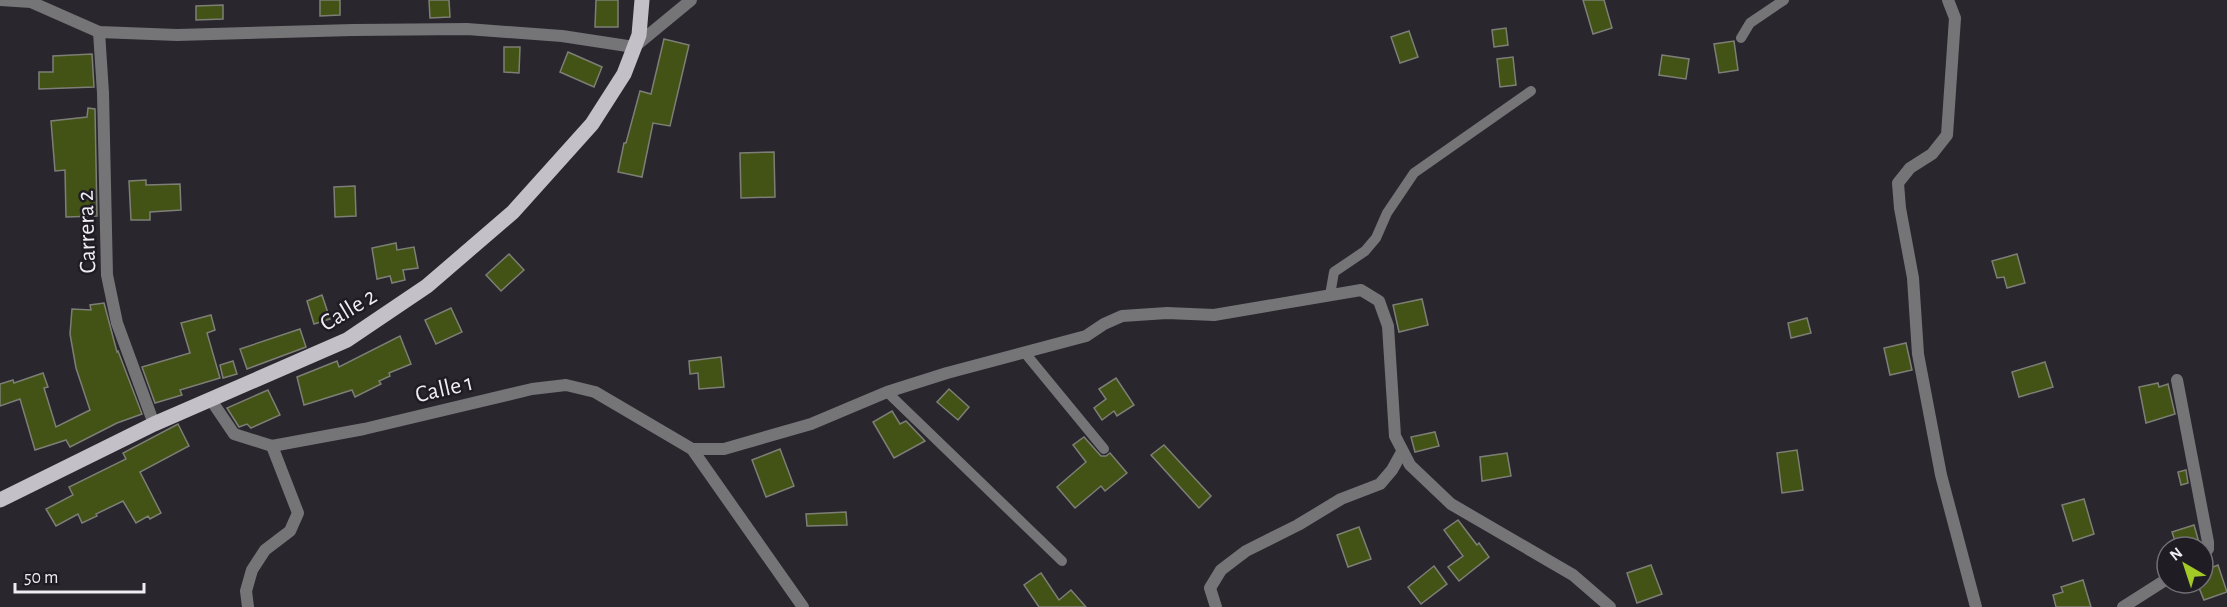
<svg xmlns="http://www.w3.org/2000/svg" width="2227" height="607" font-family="'Alegreya Sans',sans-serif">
<rect width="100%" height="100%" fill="#29262d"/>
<g fill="#435215" stroke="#7d7f77" stroke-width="1.5">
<path d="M 320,0 L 340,0 L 340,15 L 320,16 Z"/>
<path d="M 429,0 L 449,0 L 450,17 L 430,18 Z"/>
<path d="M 596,0 L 618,0 L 618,27 L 595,27 Z"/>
<path d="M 1583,0 L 1604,0 L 1612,28 L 1593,34 Z"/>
<path d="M 223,5 L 223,19 L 196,20 L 196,6 Z"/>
<path d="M 1506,28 L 1508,45 L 1494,47 L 1492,30 Z"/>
<path d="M 1409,31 L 1418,57 L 1400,63 L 1391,37 Z"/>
<path d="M 664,39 L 689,45 L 670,126 L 653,123 L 642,177 L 618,172 L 624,143 L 626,143 L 640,91 L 651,94 Z"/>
<path d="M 1734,41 L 1738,70 L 1719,73 L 1714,44 Z"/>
<path d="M 504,47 L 520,47 L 519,73 L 504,72 Z"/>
<path d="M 568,52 L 602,67 L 594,87 L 560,72 Z"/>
<path d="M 92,54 L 94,87 L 39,89 L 39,72 L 53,72 L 53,56 Z"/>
<path d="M 1662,55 L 1689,59 L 1686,79 L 1659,75 Z"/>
<path d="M 1513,57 L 1516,85 L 1500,87 L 1497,59 Z"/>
<path d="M 88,108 L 95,109 L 97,216 L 66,217 L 65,170 L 55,171 L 51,121 L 87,117 Z"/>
<path d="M 774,152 L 775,197 L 741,198 L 740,153 Z"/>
<path d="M 146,180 L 146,185 L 180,184 L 181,210 L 150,212 L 150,220 L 131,220 L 129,181 Z"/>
<path d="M 355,186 L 356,216 L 335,217 L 334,187 Z"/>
<path d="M 396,243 L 397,250 L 414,247 L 418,268 L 403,270 L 405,280 L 392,283 L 390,276 L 377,279 L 372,248 Z"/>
<path d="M 509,254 L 524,270 L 501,291 L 486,275 Z"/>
<path d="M 2017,254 L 2025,283 L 2007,288 L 2004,277 L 1997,278 L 1992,261 Z"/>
<path d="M 322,295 L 330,319 L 314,324 L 307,301 Z"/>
<path d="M 1422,299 L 1428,325 L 1399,332 L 1393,305 Z"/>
<path d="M 104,303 L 117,352 L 118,351 L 142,414 L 117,423 L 70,447 L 66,440 L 35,450 L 20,399 L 0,406 L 0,384 L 13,380 L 14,383 L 43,373 L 48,387 L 44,388 L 56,427 L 90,410 L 76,368 L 70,334 L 72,309 L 91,310 L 90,305 Z"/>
<path d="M 451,308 L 462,332 L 436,344 L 425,320 Z"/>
<path d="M 211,315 L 215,330 L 207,333 L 220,378 L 180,390 L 182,395 L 155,403 L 142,367 L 190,353 L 181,323 Z"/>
<path d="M 1807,318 L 1811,333 L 1791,338 L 1788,323 Z"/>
<path d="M 300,329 L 306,347 L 247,369 L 240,349 Z"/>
<path d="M 400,336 L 411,364 L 389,373 L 390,376 L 379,381 L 381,384 L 355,397 L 352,390 L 304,405 L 297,377 L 337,361 L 339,367 Z"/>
<path d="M 1906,343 L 1912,370 L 1890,375 L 1884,348 Z"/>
<path d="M 721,357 L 724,387 L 699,389 L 698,373 L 690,374 L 689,361 Z"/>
<path d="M 233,361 L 237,374 L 223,378 L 220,365 Z"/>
<path d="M 2045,362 L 2053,387 L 2019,397 L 2012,372 Z"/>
<path d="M 1116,378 L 1134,405 L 1117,416 L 1114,411 L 1102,420 L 1094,408 L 1106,399 L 1099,389 Z"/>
<path d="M 2158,383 L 2159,387 L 2168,384 L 2175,414 L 2146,423 L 2139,387 Z"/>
<path d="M 949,389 L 969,407 L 958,420 L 937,402 Z"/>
<path d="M 268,390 L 280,415 L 251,428 L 247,424 L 239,427 L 227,408 Z"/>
<path d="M 892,411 L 900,424 L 906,421 L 925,441 L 894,458 L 873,422 Z"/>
<path d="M 178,424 L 189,446 L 140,472 L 161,513 L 150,519 L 148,516 L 136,523 L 123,501 L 96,514 L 97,516 L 82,523 L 78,514 L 56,526 L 46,509 L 73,495 L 69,487 L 126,459 L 123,453 Z"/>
<path d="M 1435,432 L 1439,446 L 1415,452 L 1411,437 Z"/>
<path d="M 1084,437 L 1101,456 L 1106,456 L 1110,453 L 1127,473 L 1105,491 L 1101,486 L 1075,508 L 1057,487 L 1086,462 L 1073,445 Z"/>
<path d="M 1164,445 L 1211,496 L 1199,508 L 1151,455 Z"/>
<path d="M 780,449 L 794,486 L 766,497 L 752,460 Z"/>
<path d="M 1797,450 L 1803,490 L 1782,493 L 1777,453 Z"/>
<path d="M 1507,453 L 1511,476 L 1482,481 L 1480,457 Z"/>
<path d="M 2186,470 L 2188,483 L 2181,485 L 2178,472 Z"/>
<path d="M 2084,499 L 2094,534 L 2073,541 L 2062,505 Z"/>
<path d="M 846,512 L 847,525 L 807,526 L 806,514 Z"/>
<path d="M 1458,520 L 1477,545 L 1479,543 L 1489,557 L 1459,581 L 1448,567 L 1463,556 L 1444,530 Z"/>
<path d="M 2194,525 L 2200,546 L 2177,547 L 2172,532 Z"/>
<path d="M 1359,527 L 1371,559 L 1348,567 L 1337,535 Z"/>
<path d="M 1651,565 L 1662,594 L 1637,603 L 1627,573 Z"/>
<path d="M 2218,565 L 2227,592 L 2204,600 L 2197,583 L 2203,583 L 2203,571 Z"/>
<path d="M 1434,566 L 1447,584 L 1421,604 L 1408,587 Z"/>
<path d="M 1041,573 L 1059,600 L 1071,590 L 1086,607 L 1039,607 L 1024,585 Z"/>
<path d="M 2083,580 L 2091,607 L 2056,607 L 2053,595 L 2063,592 L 2061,587 Z"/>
</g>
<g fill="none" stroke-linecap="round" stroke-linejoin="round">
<g stroke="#757477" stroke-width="10">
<path d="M 1741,38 L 1750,23 L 1784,0"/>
<path d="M 1330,295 L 1334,272 L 1365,251 L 1376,238 L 1387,213 L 1414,173 L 1531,91"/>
<path d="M 1025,353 L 1104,449"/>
<path d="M 887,392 L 1062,561"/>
</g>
<g stroke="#757477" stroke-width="12">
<path d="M 0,0 L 31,2 L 99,32 L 177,35 L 353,30 L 467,29 L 562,36 L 634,47 L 691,0"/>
<path d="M 1948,0 L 1955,18 L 1947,135 L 1932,154 L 1910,168 L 1898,183 L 1900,208 L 1913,278 L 1918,354 L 1941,475 L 1976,607"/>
<path d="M 99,32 L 103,93 L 107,275 L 117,323 L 154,424"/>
<path d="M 2177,380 L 2208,542 L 2208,549 L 2203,555"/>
<path d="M 211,400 L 234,434 L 272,446 L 364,429 L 532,389 L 566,385 L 595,392 L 692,449 L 803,607"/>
<path d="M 692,449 L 724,449 L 811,424 L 887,392 L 947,373 L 1086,336 L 1104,324 L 1122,316 L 1167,313 L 1214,315 L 1361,290 L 1379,301 L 1388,326 L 1395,436 L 1410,465 L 1451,504 L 1573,575 L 1610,607"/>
<path d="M 248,607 L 246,591 L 252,570 L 265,550 L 290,531 L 298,513 L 272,446"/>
<path d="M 1216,607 L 1210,588 L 1221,570 L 1246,551 L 1298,525 L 1341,499 L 1380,484 L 1392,470 L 1402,452"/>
<path d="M 2123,607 L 2167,579"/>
</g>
<path stroke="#c3c0c8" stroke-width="15" d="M 0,500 L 154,424 L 347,340 L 427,286 L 513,212 L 592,124 L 624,74 L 639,35 L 642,0"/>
</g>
<g text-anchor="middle" stroke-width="5" stroke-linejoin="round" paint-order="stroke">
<g font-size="24" fill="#efedf2" stroke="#1f1d23">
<text transform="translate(86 232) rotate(-92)" y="8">Carrera 2</text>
<text transform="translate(348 309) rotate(-31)" y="8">Calle 2</text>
<text transform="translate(444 388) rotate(-13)" y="8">Calle 1</text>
</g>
</g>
<g transform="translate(2185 565) rotate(321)"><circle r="28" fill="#1f1d23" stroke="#727076" stroke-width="1.5"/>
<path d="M0-4.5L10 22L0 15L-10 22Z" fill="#a3c926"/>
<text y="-9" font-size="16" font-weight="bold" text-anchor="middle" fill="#efedf2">N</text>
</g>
<path d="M15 583v9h129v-9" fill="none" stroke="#efedf2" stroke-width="3"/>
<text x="24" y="583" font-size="18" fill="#efedf2" stroke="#1f1d23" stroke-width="4.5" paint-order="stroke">50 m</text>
</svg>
